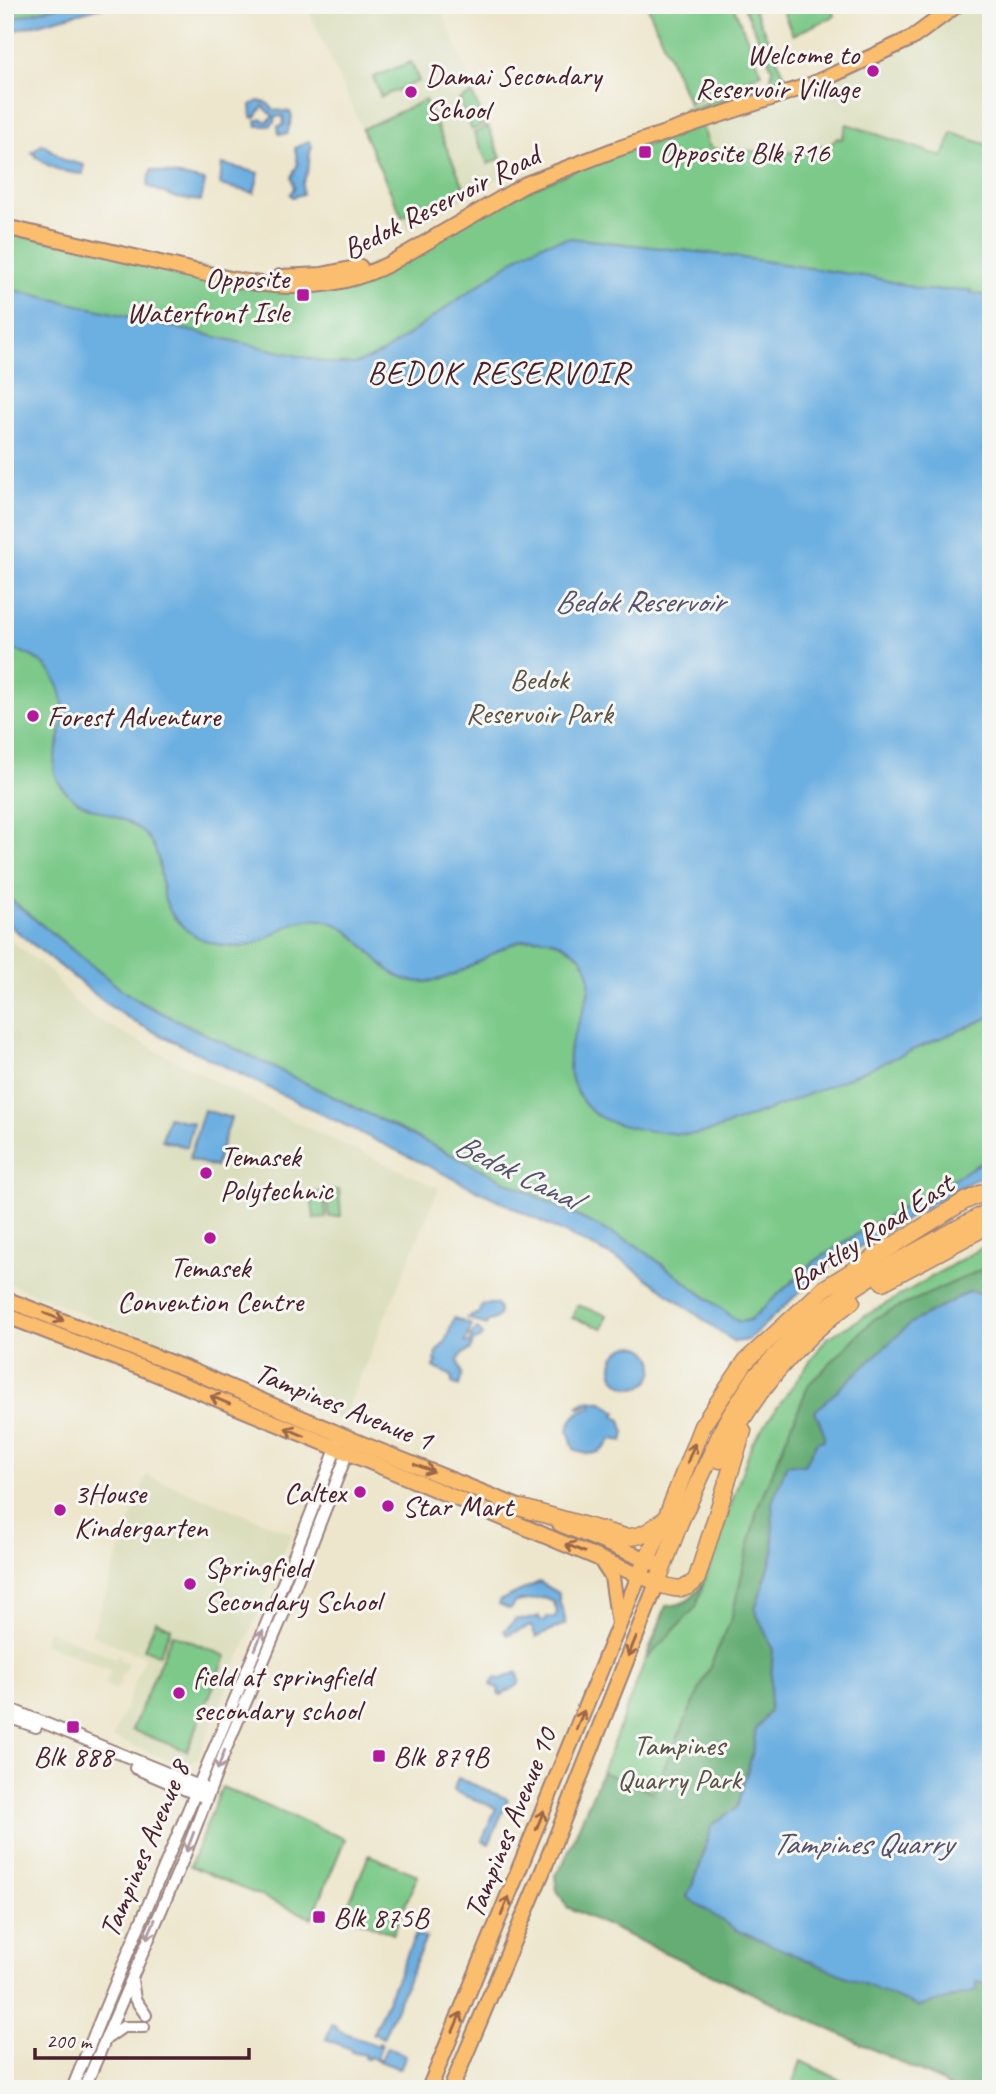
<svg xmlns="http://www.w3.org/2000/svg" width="996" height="2094" font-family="Caveat,sans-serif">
<rect width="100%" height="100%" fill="#f6f6f2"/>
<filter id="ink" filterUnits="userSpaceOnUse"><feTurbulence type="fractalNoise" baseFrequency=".0143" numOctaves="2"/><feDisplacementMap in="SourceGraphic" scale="14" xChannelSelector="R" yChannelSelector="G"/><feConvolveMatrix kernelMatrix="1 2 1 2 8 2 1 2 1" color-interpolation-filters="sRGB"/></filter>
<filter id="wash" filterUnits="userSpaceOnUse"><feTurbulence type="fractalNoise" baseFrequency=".00686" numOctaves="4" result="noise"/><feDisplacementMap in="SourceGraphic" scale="28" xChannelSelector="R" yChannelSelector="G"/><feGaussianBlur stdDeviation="1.57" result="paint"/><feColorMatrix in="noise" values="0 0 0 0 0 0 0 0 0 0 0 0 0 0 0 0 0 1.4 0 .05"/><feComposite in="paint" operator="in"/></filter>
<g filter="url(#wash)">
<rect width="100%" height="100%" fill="#ede6cc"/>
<g fill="#dbdebd">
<path d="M 306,5 L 439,5 L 510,172 L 408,231 Z"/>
<path d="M 968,5 L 991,5 L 991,146 L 952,133 L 943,157 L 848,124 L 842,139 L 836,140 L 815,153 L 717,150 L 708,144 L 702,126 L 806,92 Z"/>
<path d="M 5,936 L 51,972 L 69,996 L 93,1017 L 288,1119 L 439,1188 L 342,1421 L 5,1282 Z"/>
<path d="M 146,1475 L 292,1533 L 197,1760 L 179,1764 L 113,1738 L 145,1657 L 91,1635 Z"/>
<path d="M 48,1630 L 115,1658 L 118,1654 L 120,1655 L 119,1659 L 128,1663 L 123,1675 L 121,1674 L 119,1678 L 121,1679 L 117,1690 L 104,1685 L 111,1671 L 43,1643 Z"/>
</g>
<g fill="#7cc989" stroke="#63745a" stroke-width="2">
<path d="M 5,5 L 64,5 L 5,20 Z"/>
<path d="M 647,5 L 733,5 L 762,73 L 689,104 Z"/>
<path d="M 743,5 L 752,5 L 785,76 L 780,85 L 686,116 L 684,110 L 771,82 L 772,68 Z"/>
<path d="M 790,5 L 831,5 L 835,16 L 793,35 L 782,9 Z"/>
<path d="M 411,62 L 419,81 L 381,97 L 373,77 Z"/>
<path d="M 472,94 L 486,124 L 472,130 L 459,100 Z"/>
<path d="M 425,100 L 465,189 L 402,217 L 362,129 Z"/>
<path d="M 847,124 L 943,157 L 952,133 L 991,146 L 991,1157 L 857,1234 L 814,1262 L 750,1320 L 739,1322 L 636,1245 L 146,1005 L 123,991 L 5,895 L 5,233 L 324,289 L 531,189 L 575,170 L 702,126 L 709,146 L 717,150 L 814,153 L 814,145 C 824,147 831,146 837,138 L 842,139 Z"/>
<path d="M 488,127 L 501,158 L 488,164 L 474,133 Z"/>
<path d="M 339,1190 L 341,1216 L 329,1217 L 326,1191 Z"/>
<path d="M 324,1192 L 326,1218 L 314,1219 L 311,1193 Z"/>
<path d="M 991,1242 L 991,1295 L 970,1291 L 736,1930 L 991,1985 L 991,2089 L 952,2089 L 939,2080 L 567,1907 L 557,1890 L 555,1875 L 563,1864 L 602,1772 L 666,1606 C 689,1605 696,1596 706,1577 L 752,1443 L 826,1339 Z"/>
<path d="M 577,1305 L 607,1315 L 603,1328 L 572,1318 Z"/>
<path d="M 156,1621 L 171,1628 L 159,1655 L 144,1649 Z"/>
<path d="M 172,1634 L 226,1656 L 187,1751 L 132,1730 Z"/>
<path d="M 222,1787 L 345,1839 L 312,1918 L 190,1866 Z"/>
<path d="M 369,1855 L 418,1875 L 393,1934 L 344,1914 Z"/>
<path d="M 801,2061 L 859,2089 L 791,2089 Z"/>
</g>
<g fill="#65ad75" stroke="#586650" stroke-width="2">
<path d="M 991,1265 L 991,1295 L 970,1291 L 912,1323 L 878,1355 L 824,1433 L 824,1440 L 817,1442 L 805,1465 L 780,1482 L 772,1503 L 774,1552 L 755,1610 L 773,1650 L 769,1712 L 756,1729 L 752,1755 L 737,1809 L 712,1825 L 697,1875 L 687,1896 L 991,1985 L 991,2089 L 952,2089 L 939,2080 L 567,1907 L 557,1890 L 555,1875 L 563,1864 L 602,1772 L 653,1792 L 731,1620 L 758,1506 L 809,1384 L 875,1318 Z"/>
<path d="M 706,1576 L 696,1607 L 647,1659 L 666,1606 C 689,1605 696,1596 706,1576 Z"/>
</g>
<g fill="#6cafe1" stroke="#5b6786" stroke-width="2">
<path d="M 64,5 L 109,5 L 5,33 L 5,20 Z"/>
<path d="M 258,101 L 267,103 L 274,110 L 290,112 L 292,117 L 287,134 L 279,134 L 278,126 L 284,125 L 283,116 L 275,117 L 275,121 L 270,126 L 257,126 L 256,121 L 262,119 L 267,122 L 273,116 L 263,106 L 255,118 L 252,117 L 251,105 Z"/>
<path d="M 309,141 L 312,146 C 308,154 310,161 308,170 C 305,180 300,183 303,194 L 292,197 L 290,194 L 294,188 L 291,177 L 298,164 L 295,148 Z"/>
<path d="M 43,144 L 64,160 L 84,165 L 83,174 C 64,173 45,167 32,152 Z"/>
<path d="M 222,164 L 259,173 L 254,193 L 220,185 Z"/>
<path d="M 151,170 L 205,181 L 201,201 L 176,198 L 147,186 Z"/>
<path d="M 571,238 L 716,254 L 876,278 L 923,290 L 971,290 L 971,293 L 991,296 L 991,1017 C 912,1049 835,1086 755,1115 C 732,1123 706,1137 680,1134 C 657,1132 617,1128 598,1116 C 577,1103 565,1071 570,1047 C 578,1018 608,974 572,950 C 564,945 556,940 547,939 C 504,932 466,982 421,982 C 377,982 364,926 322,920 C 279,914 268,958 216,944 C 202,941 189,933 179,923 C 153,898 168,864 149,839 C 126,809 80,817 60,784 C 48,766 58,749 61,730 C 70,686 49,655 5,648 L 5,288 L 333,364 L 355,364 L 381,354 L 525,252 L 545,243 Z"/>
<path d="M 5,895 L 123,991 L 146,1005 L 636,1245 L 739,1322 L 750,1320 L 814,1262 L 857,1234 L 991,1157 L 991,1170 L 864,1244 L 821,1272 L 748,1340 L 734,1342 L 626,1263 L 136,1023 L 107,1004 L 5,922 Z"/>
<path d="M 204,1110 L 231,1118 L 215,1167 L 189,1159 Z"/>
<path d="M 168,1117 L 193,1123 L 187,1147 L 162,1140 Z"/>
<path d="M 970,1291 L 991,1295 L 991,1985 L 977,1982 L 977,1991 L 918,2007 L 736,1930 L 687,1897 L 697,1875 L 712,1825 L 737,1808 L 752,1755 L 756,1729 L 769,1712 L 773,1650 L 755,1610 L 774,1552 L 772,1503 L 787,1464 L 805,1465 L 817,1442 L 824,1440 L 824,1433 L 815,1411 L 911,1323 Z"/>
<path d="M 493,1304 L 496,1304 C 503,1313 498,1320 488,1321 L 486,1325 L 467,1318 L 479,1313 L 482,1305 Z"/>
<path d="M 454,1318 L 472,1325 L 465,1342 L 469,1343 L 472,1337 L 470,1336 L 477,1328 L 483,1335 L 481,1338 L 473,1342 L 470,1350 L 462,1354 L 458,1361 L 462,1375 L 459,1386 L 452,1383 L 452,1376 L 433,1367 L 437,1362 L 435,1361 L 436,1352 L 445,1342 Z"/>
<circle cx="633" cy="1367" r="21"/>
<path d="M 586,1401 L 602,1402 L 617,1412 L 614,1416 L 621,1420 L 625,1433 L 623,1441 L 611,1439 C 604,1454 589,1458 574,1449 L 568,1430 C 571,1417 579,1410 592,1407 L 591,1404 L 579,1408 L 578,1406 Z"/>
<path d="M 539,1582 L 559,1593 C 557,1605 567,1613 565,1624 L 536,1637 L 531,1626 L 507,1635 L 504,1631 L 516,1619 L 526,1620 L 539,1616 L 539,1619 L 545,1621 L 547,1617 L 555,1618 L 557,1612 L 554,1602 L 544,1598 L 515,1602 L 510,1609 L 499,1604 L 499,1601 Z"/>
<path d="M 517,1672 L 520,1680 L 518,1685 L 501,1695 L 498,1693 L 499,1689 L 491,1685 L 494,1678 L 501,1679 Z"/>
<path d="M 458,1778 L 508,1799 L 489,1844 L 482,1841 L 496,1808 L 453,1791 Z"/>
<path d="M 416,1934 L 426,1938 L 383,2038 L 373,2033 Z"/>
<path d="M 332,2024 L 336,2026 L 335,2029 L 378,2046 L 379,2043 L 382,2044 L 377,2058 L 381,2060 L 387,2047 L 406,2055 L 400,2069 L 369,2057 L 367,2059 L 364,2058 L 365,2055 L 351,2052 L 351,2049 L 326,2039 Z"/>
</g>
</g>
<g filter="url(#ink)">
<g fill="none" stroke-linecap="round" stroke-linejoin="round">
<defs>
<g id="minor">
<path d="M 5,1707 L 204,1788"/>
<path d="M 5,1716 L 36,1727"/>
<path d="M 135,1768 L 200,1796"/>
<path d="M 132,1980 L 135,1999 L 146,2015"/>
<path d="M 106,2039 L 123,2027 L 144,2027"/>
<path d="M 72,2089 C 159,1872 256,1659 339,1441"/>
<path d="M 84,2089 L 185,1855 L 225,1751 L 292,1594 L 349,1449"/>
</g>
<g id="major">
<path d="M 5,227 C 55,239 106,250 156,262 C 237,281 310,304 389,264 L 526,184 L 614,150 L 813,84 L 912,38 L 957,5"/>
<path d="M 280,277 L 322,275 L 360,267"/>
<path d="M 5,1299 L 192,1371 L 360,1443 L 531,1512"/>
<path d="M 5,1315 L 152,1372 L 380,1466 L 657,1583 L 544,1868 L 451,2089"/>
<path d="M 560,1524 L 662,1566"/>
<path d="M 601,1560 L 612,1577 L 619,1624"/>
<path d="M 429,2089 L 639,1576"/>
</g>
<g id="highway">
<path d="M 883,1282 L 991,1224"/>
<path d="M 720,1460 C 749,1398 796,1341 852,1301"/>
<path d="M 522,1508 L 625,1537 C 640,1538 650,1531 661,1522"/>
<path d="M 639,1576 L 667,1516 L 702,1426 L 746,1361 L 825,1288 L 963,1202 L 991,1189"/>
<path d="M 657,1583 L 680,1522 L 726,1422 L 756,1376 L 811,1320 L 843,1295 L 875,1274 L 991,1210"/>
<path d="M 657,1583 C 672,1589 687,1593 697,1578 L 743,1431"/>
</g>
</defs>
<use href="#minor" stroke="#9c827c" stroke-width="14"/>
<use href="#major" stroke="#9c827c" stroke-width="18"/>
<use href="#highway" stroke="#9c827c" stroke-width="19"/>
<use href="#minor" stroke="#fff" stroke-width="10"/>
<use href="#major" stroke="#fbbd6e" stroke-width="14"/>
<use href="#highway" stroke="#fbbd6e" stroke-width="16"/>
</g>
<defs><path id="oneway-shaft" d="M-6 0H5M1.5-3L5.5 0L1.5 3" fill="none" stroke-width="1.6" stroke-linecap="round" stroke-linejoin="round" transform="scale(1.75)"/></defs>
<g stroke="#9a6649">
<use href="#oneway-shaft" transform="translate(54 1317) rotate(21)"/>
<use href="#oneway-shaft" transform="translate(220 1400) rotate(-157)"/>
<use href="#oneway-shaft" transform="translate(295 1432) rotate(-157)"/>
<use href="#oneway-shaft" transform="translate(691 1453) rotate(-69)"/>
<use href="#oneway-shaft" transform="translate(424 1468) rotate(21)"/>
<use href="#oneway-shaft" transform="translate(575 1548) rotate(-157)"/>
<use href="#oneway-shaft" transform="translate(632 1647) rotate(112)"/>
<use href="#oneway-shaft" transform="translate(580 1720) rotate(-68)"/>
<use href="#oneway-shaft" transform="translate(540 1820) rotate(-68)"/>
<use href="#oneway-shaft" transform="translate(505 1906) rotate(-68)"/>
<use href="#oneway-shaft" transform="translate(457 2022) rotate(-67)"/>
</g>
<g stroke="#ae9aa0">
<use href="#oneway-shaft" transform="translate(259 1640) rotate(-68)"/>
<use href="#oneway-shaft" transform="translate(221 1760) rotate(111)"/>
<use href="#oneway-shaft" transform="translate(190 1842) rotate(111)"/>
<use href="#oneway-shaft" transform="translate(151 1929) rotate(113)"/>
</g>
</g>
<g fill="#b5179e" stroke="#f6f6f2" stroke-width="2.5">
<circle cx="873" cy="71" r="7"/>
<circle cx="411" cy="92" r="7"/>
<rect x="638" y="145" width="14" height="14" rx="3.5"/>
<rect x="296" y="288" width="14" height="14" rx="3.5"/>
<circle cx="33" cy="716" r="7"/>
<circle cx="206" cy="1173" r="7"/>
<circle cx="210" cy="1238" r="7"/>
<circle cx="360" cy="1492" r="7"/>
<circle cx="388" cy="1506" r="7"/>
<circle cx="60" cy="1510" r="7"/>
<circle cx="190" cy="1584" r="7"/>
<circle cx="179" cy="1693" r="7"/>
<rect x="66" y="1720" width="14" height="14" rx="3.5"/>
<rect x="372" y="1749" width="14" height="14" rx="3.5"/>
<rect x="312" y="1910" width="14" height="14" rx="3.5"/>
</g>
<g text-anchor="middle" stroke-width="6" stroke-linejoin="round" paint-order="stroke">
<g font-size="30" fill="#4a1f2b" stroke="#f6f6f2" text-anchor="start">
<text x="859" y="64" text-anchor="end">Welcome to<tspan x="859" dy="34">Reservoir Village</tspan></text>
<text x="425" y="85">Damai Secondary<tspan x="425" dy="34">School</tspan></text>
<text x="659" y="162">Opposite Blk 716</text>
<text x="289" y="288" text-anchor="end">Opposite<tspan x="289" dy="34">Waterfront Isle</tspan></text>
<text x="47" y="726">Forest Adventure</text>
<text x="220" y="1166">Temasek<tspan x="220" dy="34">Polytechnic</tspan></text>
<text x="210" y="1277" text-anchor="middle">Temasek<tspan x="210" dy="34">Convention Centre</tspan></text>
<text x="346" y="1502" text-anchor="end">Caltex</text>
<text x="74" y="1503">3House<tspan x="74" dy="34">Kindergarten</tspan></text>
<text x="402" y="1516">Star Mart</text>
<text x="204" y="1577">Springfield<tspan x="204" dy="34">Secondary School</tspan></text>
<text x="193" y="1686">field at springfield<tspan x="193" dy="34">secondary school</tspan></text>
<text x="73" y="1766" text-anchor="middle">Blk 888</text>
<text x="393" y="1766">Blk 879B</text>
<text x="333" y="1927">Blk 875B</text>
</g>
<g font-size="30" fill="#4a1f2b" stroke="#f6f6f2">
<text transform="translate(441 202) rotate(-27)" y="10">Bedok Reservoir Road</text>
<text transform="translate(871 1232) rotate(-33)" y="10">Bartley Road East</text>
<text transform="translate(344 1406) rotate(22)" y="10">Tampines Avenue 1</text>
<text transform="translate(510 1823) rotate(-68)" y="10">Tampines Avenue 10</text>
<text transform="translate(144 1849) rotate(-67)" y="10">Tampines Avenue 8</text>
</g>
<g font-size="30" fill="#595247" stroke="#f6f6f2">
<text x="539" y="689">Bedok<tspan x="539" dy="34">Reservoir Park</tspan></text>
<text x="679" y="1755">Tampines<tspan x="679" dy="34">Quarry Park</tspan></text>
</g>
<g font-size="32" letter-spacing="2" fill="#4a1f2b" stroke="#f6f6f2">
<text x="499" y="383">BEDOK RESERVOIR</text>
</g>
<g font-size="32" font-style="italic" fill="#56516b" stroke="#f6f6f2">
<text x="639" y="612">Bedok Reservoir</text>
<text transform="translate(517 1171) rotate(26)" y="11">Bedok Canal</text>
<text x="862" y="1854">Tampines Quarry</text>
</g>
</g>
<rect width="996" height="2094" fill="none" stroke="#f6f6f2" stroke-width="28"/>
<path d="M35 2048v10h214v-10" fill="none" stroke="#4a1f2b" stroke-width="3.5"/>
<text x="46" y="2048" font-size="21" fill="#4a1f2b" stroke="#f6f6f2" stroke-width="5" paint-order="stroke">200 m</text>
</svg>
